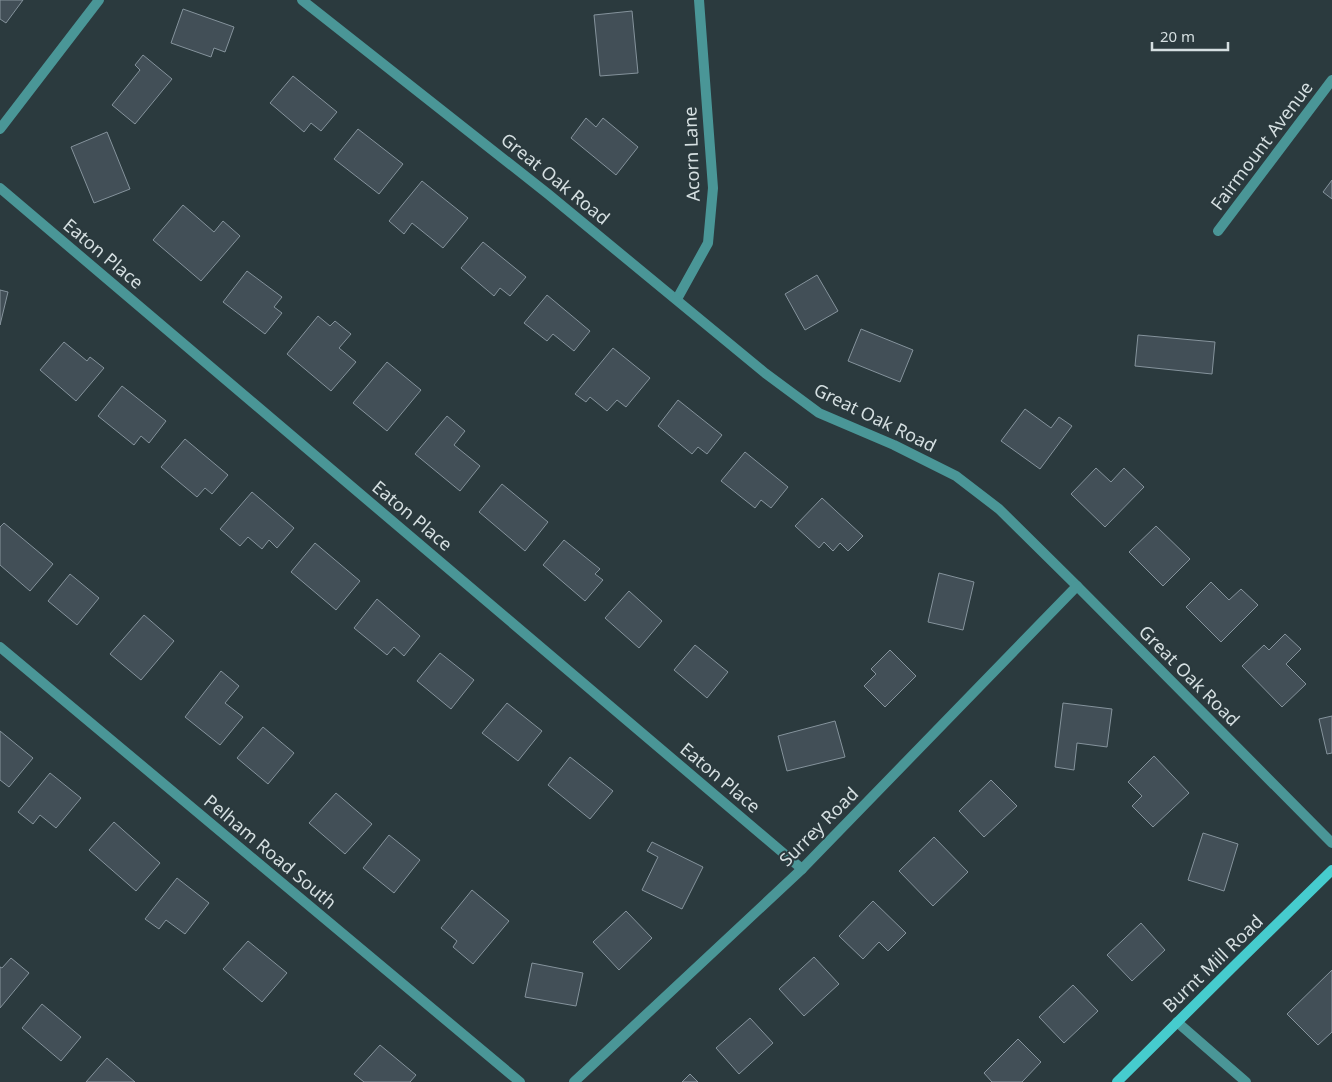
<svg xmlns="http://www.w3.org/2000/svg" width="1332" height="1082" font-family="'Noto Sans',sans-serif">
<rect width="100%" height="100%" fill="#2b3a3e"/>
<g fill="#424f57" stroke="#85939c">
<path d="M 0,0 L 23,0 L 6,23 L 0,19 Z"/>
<path d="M 183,9 L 234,27 L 225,52 L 214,48 L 211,57 L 171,43 Z"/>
<path d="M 632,11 L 638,73 L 600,76 L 594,15 Z"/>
<path d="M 143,55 L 172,79 L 135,124 L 112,105 L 140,70 L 135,65 Z"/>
<path d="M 293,76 L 337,112 L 321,131 L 311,123 L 304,132 L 270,103 Z"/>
<path d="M 586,118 L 596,127 L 603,118 L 638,147 L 616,175 L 571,138 Z"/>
<path d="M 358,129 L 403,164 L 379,194 L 334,159 Z"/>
<path d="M 107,132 L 130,189 L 94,203 L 71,147 Z"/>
<path d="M 1332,180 L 1332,199 L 1323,192 Z"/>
<path d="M 422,181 L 468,218 L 443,248 L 412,223 L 404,234 L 389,221 Z"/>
<path d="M 183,205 L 214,232 L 223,221 L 240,236 L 201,281 L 153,240 Z"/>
<path d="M 483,242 L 526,277 L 510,296 L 500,288 L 494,296 L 461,268 Z"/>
<path d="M 247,271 L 282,297 L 274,307 L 282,313 L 265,334 L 223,302 Z"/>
<path d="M 817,275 L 838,311 L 805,330 L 785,294 Z"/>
<path d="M 0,290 L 8,292 L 0,325 Z"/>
<path d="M 547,295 L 590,331 L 574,351 L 553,334 L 547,341 L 524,323 Z"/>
<path d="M 318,316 L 330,326 L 335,321 L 351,334 L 339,348 L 356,362 L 331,391 L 287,354 Z"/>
<path d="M 861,329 L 913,350 L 900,382 L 848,361 Z"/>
<path d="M 1138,335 L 1215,342 L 1212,374 L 1135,366 Z"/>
<path d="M 64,342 L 87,361 L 90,357 L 104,368 L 76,401 L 40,370 Z"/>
<path d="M 613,348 L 650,378 L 626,407 L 617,400 L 607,411 L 590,397 L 586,402 L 575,394 Z"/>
<path d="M 387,362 L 421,390 L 387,431 L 353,403 Z"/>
<path d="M 122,386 L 166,421 L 149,443 L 141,436 L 134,445 L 98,416 Z"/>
<path d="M 678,400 L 722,435 L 707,454 L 698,447 L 692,454 L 658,426 Z"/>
<path d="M 1025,409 L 1051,428 L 1059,417 L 1072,426 L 1040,469 L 1001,441 Z"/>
<path d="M 447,416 L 465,431 L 454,445 L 480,466 L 460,491 L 415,454 Z"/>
<path d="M 185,439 L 228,475 L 212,494 L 205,488 L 197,497 L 161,467 Z"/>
<path d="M 745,452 L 788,487 L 771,508 L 761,500 L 755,508 L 721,481 Z"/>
<path d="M 1096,468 L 1111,482 L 1124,468 L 1144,487 L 1105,527 L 1071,494 Z"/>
<path d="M 502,484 L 548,522 L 525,551 L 479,512 Z"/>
<path d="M 252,492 L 294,528 L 277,548 L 269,540 L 262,549 L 248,537 L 240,546 L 220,529 Z"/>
<path d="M 822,498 L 863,536 L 848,551 L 840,543 L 833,551 L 824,542 L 819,548 L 795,526 Z"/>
<path d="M 4,523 L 53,564 L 30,591 L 0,565 L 0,527 Z"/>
<path d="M 1156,526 L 1190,559 L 1163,586 L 1129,552 Z"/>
<path d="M 564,540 L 600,569 L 595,574 L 603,580 L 585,601 L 543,565 Z"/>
<path d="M 315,543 L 360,581 L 336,610 L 291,572 Z"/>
<path d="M 939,573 L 974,582 L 963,630 L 928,622 Z"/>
<path d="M 70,574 L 99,598 L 77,625 L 48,601 Z"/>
<path d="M 1211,582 L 1229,600 L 1241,589 L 1258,605 L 1221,642 L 1186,607 Z"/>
<path d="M 629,591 L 662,621 L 639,648 L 605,618 Z"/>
<path d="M 377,599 L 420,636 L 404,656 L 394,647 L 387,655 L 354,628 Z"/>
<path d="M 144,615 L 174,641 L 141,680 L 110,654 Z"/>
<path d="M 1285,634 L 1301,649 L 1286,664 L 1306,684 L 1282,707 L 1242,666 L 1264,645 L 1269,650 Z"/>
<path d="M 695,645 L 728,672 L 707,698 L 674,670 Z"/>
<path d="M 890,650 L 916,676 L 885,707 L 864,686 L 876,674 L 871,669 Z"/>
<path d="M 440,653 L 474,680 L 451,709 L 417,681 Z"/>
<path d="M 221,671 L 239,686 L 225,703 L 243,717 L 220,745 L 185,717 Z"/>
<path d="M 507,703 L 542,731 L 518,761 L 482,733 Z"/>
<path d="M 1063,703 L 1112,709 L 1107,747 L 1077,743 L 1074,770 L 1055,767 Z"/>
<path d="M 1332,716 L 1332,753 L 1327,754 L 1319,719 Z"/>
<path d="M 835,721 L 845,757 L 787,771 L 778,736 Z"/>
<path d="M 263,727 L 294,753 L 268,784 L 237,758 Z"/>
<path d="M 0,731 L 33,758 L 9,787 L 0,780 Z"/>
<path d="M 1154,756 L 1189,793 L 1153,827 L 1132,806 L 1142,796 L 1128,782 Z"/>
<path d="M 570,757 L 613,791 L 590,819 L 548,785 Z"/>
<path d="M 50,773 L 81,798 L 56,828 L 40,815 L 33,824 L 18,812 Z"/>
<path d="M 991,780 L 1017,806 L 984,837 L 959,811 Z"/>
<path d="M 336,793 L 372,824 L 345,854 L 309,823 Z"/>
<path d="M 114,822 L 160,863 L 136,891 L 89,850 Z"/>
<path d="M 1203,833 L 1238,844 L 1224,891 L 1188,880 Z"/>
<path d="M 389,835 L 420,860 L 394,893 L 363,868 Z"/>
<path d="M 934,837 L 968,872 L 933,906 L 899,871 Z"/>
<path d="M 652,842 L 703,867 L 682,909 L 642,890 L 658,857 L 647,851 Z"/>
<path d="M 177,878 L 209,903 L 185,934 L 166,920 L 159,929 L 145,919 Z"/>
<path d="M 472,890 L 509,921 L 473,964 L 453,947 L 457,941 L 441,928 Z"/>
<path d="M 873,901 L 906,933 L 888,951 L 879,942 L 863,959 L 839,936 Z"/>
<path d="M 626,911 L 652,938 L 619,970 L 593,942 Z"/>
<path d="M 1141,923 L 1165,950 L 1132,981 L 1107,955 Z"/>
<path d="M 248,941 L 287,973 L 262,1002 L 223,969 Z"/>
<path d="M 814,957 L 839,984 L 804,1016 L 779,989 Z"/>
<path d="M 11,958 L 29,973 L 0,1008 L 0,967 L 2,968 Z"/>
<path d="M 532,963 L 583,973 L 576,1006 L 525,997 Z"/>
<path d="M 1332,970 L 1332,1032 L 1318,1045 L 1287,1014 Z"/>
<path d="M 1073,985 L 1098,1011 L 1064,1043 L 1039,1017 Z"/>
<path d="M 42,1004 L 81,1037 L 61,1061 L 22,1028 Z"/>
<path d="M 750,1018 L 773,1043 L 739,1074 L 716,1048 Z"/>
<path d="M 1018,1039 L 1041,1062 L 1022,1082 L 992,1082 L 984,1073 Z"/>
<path d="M 380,1045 L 416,1075 L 410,1082 L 364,1082 L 354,1074 Z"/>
<path d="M 107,1058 L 135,1082 L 86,1082 Z"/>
<path d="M 690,1074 L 698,1082 L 682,1082 Z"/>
</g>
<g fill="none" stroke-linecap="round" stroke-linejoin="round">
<g stroke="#4a9697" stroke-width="10">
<path d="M 302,0 L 548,194 L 765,373 L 819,413 L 894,445 L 956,476 L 999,509 L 1077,586 L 1332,843"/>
<path d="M 0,129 L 99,0"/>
<path d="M 0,188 L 802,869"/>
<path d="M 1218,231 L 1332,80"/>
<path d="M 677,299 L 708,243 L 713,188 L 699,0"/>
<path d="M 0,647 L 520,1082"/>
<path d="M 1177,1022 L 1246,1082"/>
<path d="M 574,1082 L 802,869 L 1077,586"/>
</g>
<path stroke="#46ccce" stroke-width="10" d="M 1117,1082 L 1236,964 L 1332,870"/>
</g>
<g text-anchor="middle" stroke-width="4" stroke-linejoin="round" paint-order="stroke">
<g font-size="18" fill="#d5dfe1" stroke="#2b3a3e">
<text transform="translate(1262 146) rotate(-53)" y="6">Fairmount Avenue</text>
<text transform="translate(692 154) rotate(-92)" y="6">Acorn Lane</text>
<text transform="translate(555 179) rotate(39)" y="6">Great Oak Road</text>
<text transform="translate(103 254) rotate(40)" y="6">Eaton Place</text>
<text transform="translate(875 418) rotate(26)" y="6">Great Oak Road</text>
<text transform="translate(412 516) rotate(40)" y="6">Eaton Place</text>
<text transform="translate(1189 676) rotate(45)" y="6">Great Oak Road</text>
<text transform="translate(720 778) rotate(40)" y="6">Eaton Place</text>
<text transform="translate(819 827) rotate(-45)" y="6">Surrey Road</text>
<text transform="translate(270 852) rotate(40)" y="6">Pelham Road South</text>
<text transform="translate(1213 964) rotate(-44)" y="6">Burnt Mill Road</text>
</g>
</g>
<path d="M1152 42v8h76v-8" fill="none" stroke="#d5dfe1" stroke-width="2.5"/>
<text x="1160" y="42" font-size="15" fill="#d5dfe1" stroke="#2b3a3e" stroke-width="4" paint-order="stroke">20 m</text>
</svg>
